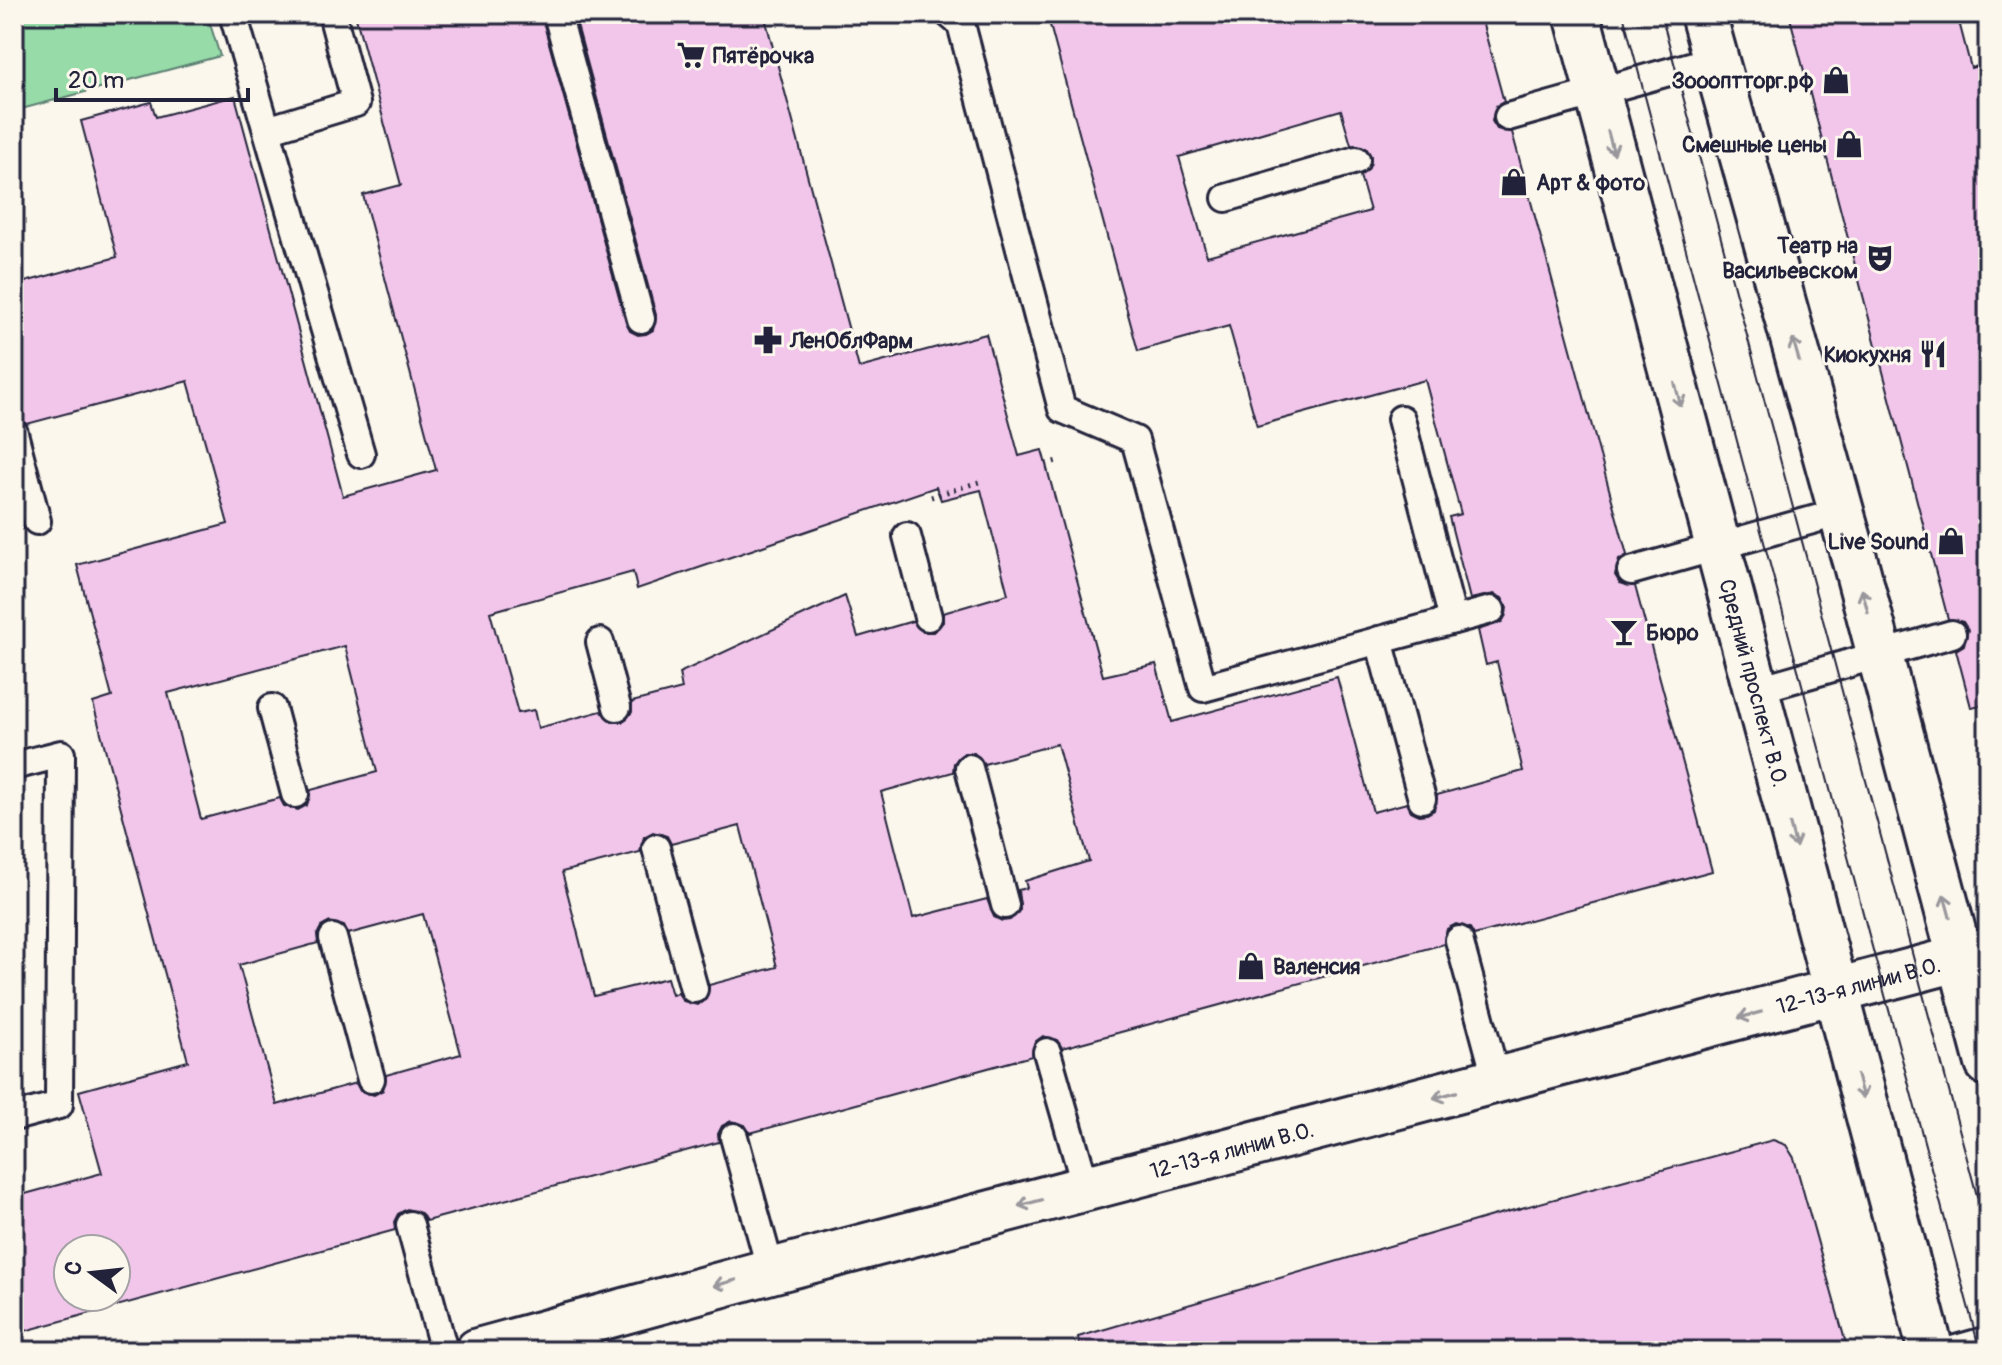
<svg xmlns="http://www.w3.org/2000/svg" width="2002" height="1365" font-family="Pangolin,sans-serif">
<rect width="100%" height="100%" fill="#fbf7ec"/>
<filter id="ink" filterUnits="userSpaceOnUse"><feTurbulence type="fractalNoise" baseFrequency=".0125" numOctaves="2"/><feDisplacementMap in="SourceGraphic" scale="16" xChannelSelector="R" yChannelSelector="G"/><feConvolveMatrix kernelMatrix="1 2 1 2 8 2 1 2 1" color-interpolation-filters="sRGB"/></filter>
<g filter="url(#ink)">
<path fill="#96dba8" stroke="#5c7e72" stroke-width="2" d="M 14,14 L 207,14 L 220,56 L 14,111 Z"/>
<g fill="#f2c6eb" stroke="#22223b" stroke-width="2" fill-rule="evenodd">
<path d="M 355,14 L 541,14 L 626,323 L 630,331 L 638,335 L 646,334 L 653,330 L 656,315 L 574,14 L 764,14 L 859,368 L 986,334 L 1019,456 L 1042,450 L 1103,676 L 1156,664 L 1172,722 L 1337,677 L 1373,812 L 1407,803 L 1411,811 L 1419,815 L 1427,814 L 1434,810 L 1437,795 L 1523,771 L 1497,662 L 1486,665 L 1478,630 L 1502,622 L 1506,615 L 1507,607 L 1502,598 L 1494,594 L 1470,599 L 1449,517 L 1461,514 L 1425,380 L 1257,426 L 1229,326 L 1138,351 L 1047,14 L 1480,14 L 1504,102 L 1496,106 L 1492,121 L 1497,129 L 1512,132 L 1627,555 L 1619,560 L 1615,575 L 1620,583 L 1635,586 L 1712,871 L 1474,935 L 1470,928 L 1456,924 L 1447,929 L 1444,944 L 1062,1048 L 1057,1040 L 1043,1036 L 1035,1042 L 1032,1056 L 750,1133 L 745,1125 L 731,1121 L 722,1126 L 718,1134 L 719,1142 L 426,1221 L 421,1213 L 407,1209 L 398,1214 L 394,1222 L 395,1230 L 14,1334 L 14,1197 L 102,1173 L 79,1091 L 188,1061 L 93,703 L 112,697 L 77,565 L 228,524 L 188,381 L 27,424 L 14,417 L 14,285 L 117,257 L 81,121 L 151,102 L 156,117 L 235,96 L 343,496 L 436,470 L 363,195 L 401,185 ZM 1341,110 L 1351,145 L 1366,148 L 1371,156 L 1368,170 L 1360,176 L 1370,211 L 1207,256 L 1179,157 ZM 936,487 L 941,500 L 981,490 L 1008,594 L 943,613 L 943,622 L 933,632 L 923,632 L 913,621 L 858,637 L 845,596 L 679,673 L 682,689 L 632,702 L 632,712 L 622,722 L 612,722 L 601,711 L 538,728 L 534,710 L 518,713 L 490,612 L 633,572 L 637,589 ZM 345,646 L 377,772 L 311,790 L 307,805 L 298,810 L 284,806 L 280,798 L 201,819 L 168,693 ZM 1057,744 L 1089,861 L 1025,881 L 1027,888 L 1018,890 L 1020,910 L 1010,920 L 1002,921 L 994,917 L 987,899 L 913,918 L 881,792 L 953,772 L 954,763 L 964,753 L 974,753 L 984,764 ZM 740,826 L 777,967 L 709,985 L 706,1000 L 697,1005 L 683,1001 L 678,993 L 672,995 L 667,978 L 594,996 L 562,872 L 640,852 L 644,837 L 653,832 L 667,836 L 671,844 ZM 423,914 L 461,1054 L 386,1075 L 383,1090 L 374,1095 L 360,1091 L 356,1083 L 277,1105 L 239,965 L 318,943 L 317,935 L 321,927 L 330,922 L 344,926 L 348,934 ZM 68,1249 L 116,1249 L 116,1297 L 68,1297 Z"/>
<path d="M 1789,14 L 1957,14 L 1971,68 L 1988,63 L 1988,704 L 1971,707 L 1956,650 L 1964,645 L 1968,630 L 1963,622 L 1948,619 Z"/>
<path d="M 1773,1140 L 1786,1145 L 1794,1158 L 1848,1351 L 1080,1351 L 1078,1337 L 1492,1216 Z"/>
</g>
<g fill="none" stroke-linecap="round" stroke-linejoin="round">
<defs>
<g id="lane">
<path d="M 233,14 L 361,454"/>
<path d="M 557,14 L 641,319"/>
<path d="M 949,14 L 961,24 L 1062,409 L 1135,440 L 1203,688 L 1491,610"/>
<path d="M 1508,117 L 1715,59"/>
<path d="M 267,130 L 356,103 L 332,14"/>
<path d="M 1226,198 L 1356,160"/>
<path d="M 1401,419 L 1453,620"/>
<path d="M 14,433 L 37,521"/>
<path d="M 907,536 L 928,617"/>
<path d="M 1631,571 L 1841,512"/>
<path d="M 1379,640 L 1422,799"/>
<path d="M 600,642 L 617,707"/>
<path d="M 1755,690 L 1952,634"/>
<path d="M 272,708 L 295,794"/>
<path d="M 14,766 L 61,754 L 59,1105 L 14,1117"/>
<path d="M 969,768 L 1005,905"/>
<path d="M 656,848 L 694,989"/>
<path d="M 333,938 L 371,1079"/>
<path d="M 1459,940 L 1497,1081"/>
<path d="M 1047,1052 L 1086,1188"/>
<path d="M 734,1137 L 771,1271"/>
<path d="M 410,1225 L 444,1351"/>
<path d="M 1949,1351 L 1988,1340"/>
</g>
<g id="street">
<path id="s1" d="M 478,1351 L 771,1271 L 1988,951"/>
</g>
<g id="secondary">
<path id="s2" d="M 1577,14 L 1931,1351"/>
<path d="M 1703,14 L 1856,565 L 1988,1063"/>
</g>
</defs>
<use href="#lane" stroke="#22223b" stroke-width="32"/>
<use href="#street" stroke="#22223b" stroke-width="50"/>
<use href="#secondary" stroke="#22223b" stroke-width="50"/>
<g stroke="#22223b" stroke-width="5" stroke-dasharray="2 6" stroke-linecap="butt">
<path d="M 1046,464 L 1061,460"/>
<path d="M 931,497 L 979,482"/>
</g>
<use href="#lane" stroke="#fbf7ec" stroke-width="26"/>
<use href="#street" stroke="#fbf7ec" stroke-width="44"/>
<use href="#secondary" stroke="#fbf7ec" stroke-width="44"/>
<g stroke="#22223b" stroke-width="2">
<path d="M 1623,14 L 1980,1351"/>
<path d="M 1661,14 L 1988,1237"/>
</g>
</g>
<defs><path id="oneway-shaft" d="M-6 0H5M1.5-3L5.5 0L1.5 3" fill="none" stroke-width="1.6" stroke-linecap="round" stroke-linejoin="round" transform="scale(2)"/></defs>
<g stroke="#99979c">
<use href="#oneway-shaft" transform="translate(1611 143) rotate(75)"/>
<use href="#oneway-shaft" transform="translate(1796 350) rotate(-106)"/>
<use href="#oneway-shaft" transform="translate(1678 395) rotate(75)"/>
<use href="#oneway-shaft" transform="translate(1865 601) rotate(-105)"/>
<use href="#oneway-shaft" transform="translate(1793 836) rotate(75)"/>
<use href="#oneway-shaft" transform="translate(1947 906) rotate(-105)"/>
<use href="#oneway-shaft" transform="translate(1750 1015) rotate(165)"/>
<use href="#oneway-shaft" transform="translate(1860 1087) rotate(75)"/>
<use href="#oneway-shaft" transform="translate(1445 1095) rotate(165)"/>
<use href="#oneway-shaft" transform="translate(1030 1203) rotate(165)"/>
<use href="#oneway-shaft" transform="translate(725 1283) rotate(165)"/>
</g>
</g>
<defs>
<symbol id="supermarket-bare" viewBox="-9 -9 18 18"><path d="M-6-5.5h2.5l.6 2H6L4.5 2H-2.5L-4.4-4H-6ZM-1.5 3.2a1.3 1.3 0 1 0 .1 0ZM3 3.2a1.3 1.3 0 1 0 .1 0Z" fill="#22223b" stroke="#fbf7ec" stroke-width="2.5" paint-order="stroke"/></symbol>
<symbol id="shop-bare" viewBox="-9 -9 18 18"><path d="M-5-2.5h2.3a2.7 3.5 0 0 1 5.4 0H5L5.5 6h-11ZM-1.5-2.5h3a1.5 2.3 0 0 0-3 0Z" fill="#22223b" stroke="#fbf7ec" stroke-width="2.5" paint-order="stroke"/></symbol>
<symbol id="theatre-bare" viewBox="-9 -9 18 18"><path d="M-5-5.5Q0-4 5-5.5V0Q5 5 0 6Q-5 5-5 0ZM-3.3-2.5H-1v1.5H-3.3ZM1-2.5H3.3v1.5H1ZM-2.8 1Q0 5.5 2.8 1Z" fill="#22223b" stroke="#fbf7ec" stroke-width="2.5" paint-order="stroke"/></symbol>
<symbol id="pharmacy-bare" viewBox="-9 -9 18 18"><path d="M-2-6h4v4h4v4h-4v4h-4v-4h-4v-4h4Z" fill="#22223b" stroke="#fbf7ec" stroke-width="2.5" paint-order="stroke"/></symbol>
<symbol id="restaurant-bare" viewBox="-9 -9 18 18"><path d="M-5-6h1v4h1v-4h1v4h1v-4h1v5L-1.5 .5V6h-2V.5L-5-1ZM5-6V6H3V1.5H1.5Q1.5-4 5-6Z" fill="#22223b" stroke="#fbf7ec" stroke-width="2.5" paint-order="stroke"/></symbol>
<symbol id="bar-bare" viewBox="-9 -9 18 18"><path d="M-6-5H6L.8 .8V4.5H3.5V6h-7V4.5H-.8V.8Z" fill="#22223b" stroke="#fbf7ec" stroke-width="2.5" paint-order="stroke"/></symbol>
</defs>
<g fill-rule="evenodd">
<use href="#supermarket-bare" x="671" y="35" width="40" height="40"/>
<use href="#shop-bare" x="1816" y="60" width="40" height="40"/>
<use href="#shop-bare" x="1829" y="124" width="40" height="40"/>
<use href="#shop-bare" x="1494" y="162" width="40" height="40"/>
<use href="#theatre-bare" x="1860" y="238" width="40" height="40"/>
<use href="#pharmacy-bare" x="748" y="320" width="40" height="40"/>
<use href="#restaurant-bare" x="1913" y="334" width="40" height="40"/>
<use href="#shop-bare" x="1931" y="521" width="40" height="40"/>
<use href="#bar-bare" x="1604" y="612" width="40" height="40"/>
<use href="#shop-bare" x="1231" y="946" width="40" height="40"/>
</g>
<g text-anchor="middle" stroke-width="6" stroke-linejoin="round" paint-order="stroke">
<g font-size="22" font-weight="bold" fill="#22223b" stroke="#fbf7ec" text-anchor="start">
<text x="713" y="63">Пятёрочка</text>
<text x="1814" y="88" text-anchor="end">Зоооптторг.рф</text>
<text x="1827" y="152" text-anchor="end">Смешные цены</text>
<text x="1536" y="190">Арт &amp; фото</text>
<text x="1858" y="253" text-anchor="end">Театр на<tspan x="1858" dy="25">Васильевском</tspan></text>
<text x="790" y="348">ЛенОблФарм</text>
<text x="1911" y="362" text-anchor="end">Киокухня</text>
<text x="1929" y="549" text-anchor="end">Live Sound</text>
<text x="1646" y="640">Бюро</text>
<text x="1273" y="974">Валенсия</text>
</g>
<g font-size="22" fill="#22223b" stroke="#fbf7ec">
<text dy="8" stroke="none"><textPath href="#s2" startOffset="692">Средний проспект В.О.</textPath></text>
<text dy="8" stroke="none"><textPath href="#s1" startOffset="1428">12-13-я линии В.О.</textPath></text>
<text dy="8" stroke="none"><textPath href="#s1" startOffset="780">12-13-я линии В.О.</textPath></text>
</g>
</g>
<rect width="2002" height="1365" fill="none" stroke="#fbf7ec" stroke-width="48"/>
<rect x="24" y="24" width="1954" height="1317" fill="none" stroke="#22223b" stroke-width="3" filter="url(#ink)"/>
<g transform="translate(92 1273) rotate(285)"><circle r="38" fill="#fbf7ec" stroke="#a4a2a5" stroke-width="2"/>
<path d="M0-6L14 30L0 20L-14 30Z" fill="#22223b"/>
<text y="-12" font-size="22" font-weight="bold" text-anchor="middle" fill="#22223b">С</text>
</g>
<path d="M56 88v12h192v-12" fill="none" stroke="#22223b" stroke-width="4"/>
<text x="68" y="88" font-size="24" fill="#22223b" stroke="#fbf7ec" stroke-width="6" paint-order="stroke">20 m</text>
</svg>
